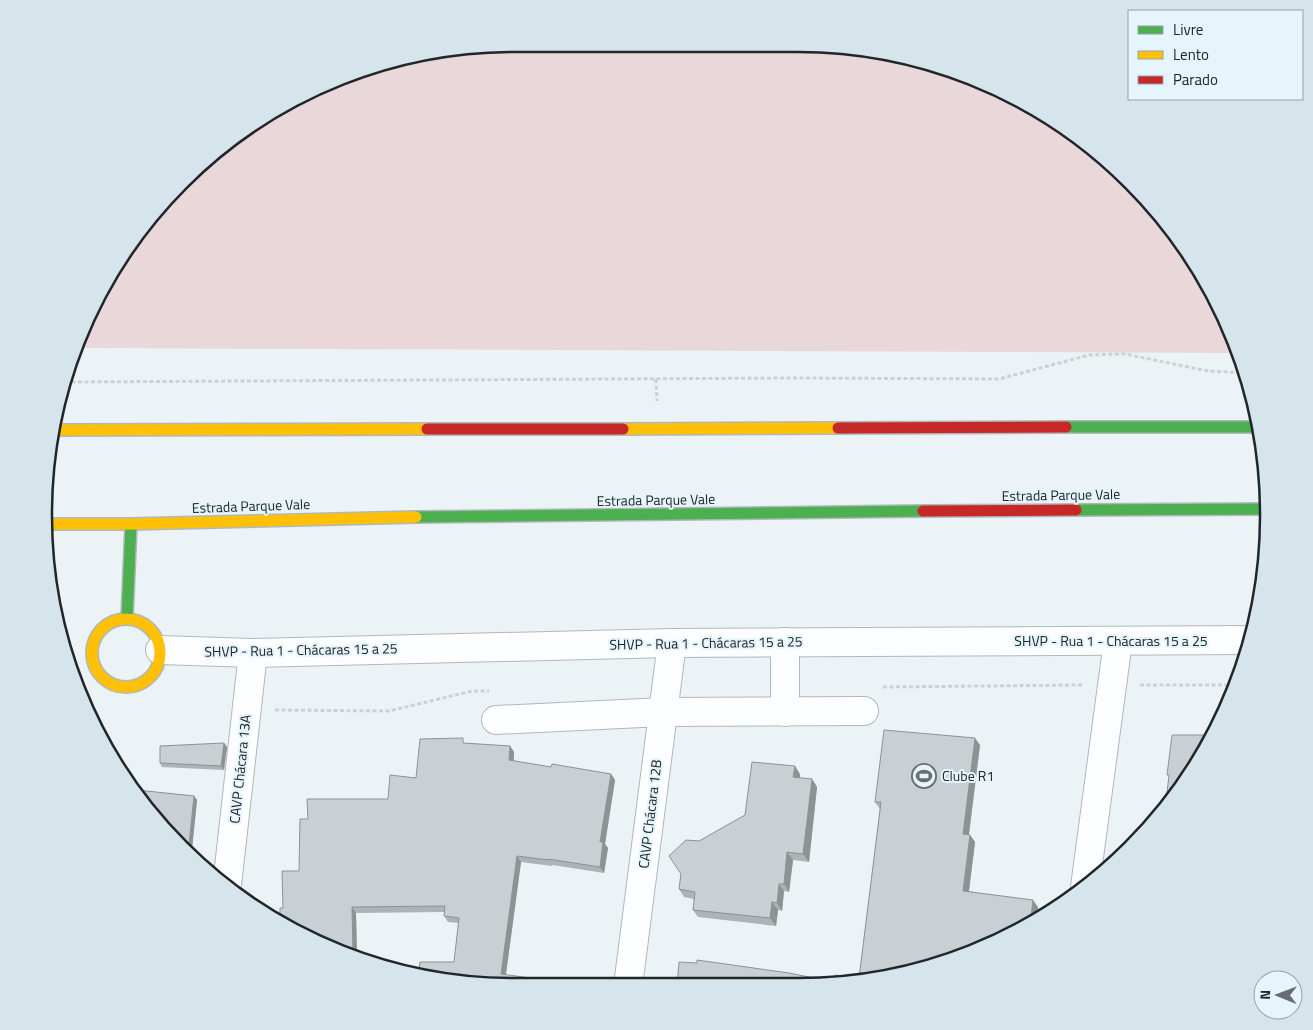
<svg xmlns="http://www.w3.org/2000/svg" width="1313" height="1030" font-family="'Titillium Web',sans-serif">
<rect width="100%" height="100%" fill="#ebf3f7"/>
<path fill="#ead7d9" d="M 515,44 L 829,45 L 950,69 L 1085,141 L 1152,204 L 1206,279 L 1239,353 L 78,348 L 107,280 L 182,182 L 279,107 L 393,60 Z"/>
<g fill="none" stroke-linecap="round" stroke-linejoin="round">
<defs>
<g id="street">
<path d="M 160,650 L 253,653 L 672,643 L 1252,640"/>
<path d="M 785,712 L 785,642"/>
<path d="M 496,720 L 663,712 L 864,711"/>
<path d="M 227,885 L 253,653"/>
<path d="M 1085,887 L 1118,641"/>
<path d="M 628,986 L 672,643"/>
</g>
<g id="fast">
<path d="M 1066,427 L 1259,427"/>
<path d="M 1076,510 L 1267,509"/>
<path d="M 416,517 L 923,511"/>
<path d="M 127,618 L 131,524"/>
</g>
<g id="slow">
<path d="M 623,429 L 838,428"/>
<path d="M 55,430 L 427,429"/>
<path d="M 45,524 L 131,524 L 416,517"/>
<circle cx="126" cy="653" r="34"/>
</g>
<g id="jam">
<path d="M 838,428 L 1066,427"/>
<path d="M 427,429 L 623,429"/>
<path d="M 923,511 L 1076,510"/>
</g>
</defs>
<use href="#street" stroke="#b1b8bc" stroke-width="30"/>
<use href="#fast" stroke="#b1b8bc" stroke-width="14"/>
<use href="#slow" stroke="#b1b8bc" stroke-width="14"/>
<use href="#jam" stroke="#b1b8bc" stroke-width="14"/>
<g stroke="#ced1d3" stroke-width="3" stroke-dasharray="4 2.5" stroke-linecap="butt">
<path d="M 656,379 L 657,401"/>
<path d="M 65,382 L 795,378 L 999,379 L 1089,355 L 1125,354 L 1208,371 L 1246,373"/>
<path d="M 1140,685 L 1235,685"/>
<path d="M 883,687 L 1084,685"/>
<path d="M 275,710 L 389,711 L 472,691 L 489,691"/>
</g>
<use href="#street" stroke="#fcfdfe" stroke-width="28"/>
<use href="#fast" stroke="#4caf50" stroke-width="11"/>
<use href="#slow" stroke="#ffc107" stroke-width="11"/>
<use href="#jam" stroke="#c62828" stroke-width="11"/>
</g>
<g fill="#adb3b6">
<path d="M 224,743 L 227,747 L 224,770 L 162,767 L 160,763 Z"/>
<path d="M 466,743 L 510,746 L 514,752 L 514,761 L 551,767 L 611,774 L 615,780 L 605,844 L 608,848 L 604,873 L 552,865 L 552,866 L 521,862 L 506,975 L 515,986 L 458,923 L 448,922 L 444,916 L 444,912 L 356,913 L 357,957 L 335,950 L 283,908 L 299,871 L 308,819 L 388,799 L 416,778 Z"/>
<path d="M 980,745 L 969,835 L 970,835 L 975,842 L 969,891 L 1038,907 L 1036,921 L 949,961 L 829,985 L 834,982 L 859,978 L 880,809 L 875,802 Z"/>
<path d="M 800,774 L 800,778 L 812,779 L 817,787 L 809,862 L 793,860 L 789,892 L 784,891 L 782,911 L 778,910 L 776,926 L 698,917 L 693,910 L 694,899 L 684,897 L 679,889 L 699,841 L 745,815 Z"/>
<path d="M 137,790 L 194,796 L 197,800 L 192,849 L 182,848 Z"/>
</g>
<g fill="#8d9294">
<path d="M 1208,735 L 1211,739 L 1207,745 Z"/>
<path d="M 975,738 L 980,745 L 968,841 L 963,834 Z"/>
<path d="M 224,743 L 227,747 L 224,770 L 221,766 Z"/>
<path d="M 510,746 L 514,752 L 513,766 L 509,760 Z"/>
<path d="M 795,766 L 800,774 L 799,785 L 793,777 Z"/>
<path d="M 611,774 L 615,780 L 605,844 L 608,848 L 604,873 L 600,867 L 600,842 Z"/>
<path d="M 812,779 L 817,787 L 809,862 L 803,854 Z"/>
<path d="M 194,796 L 197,800 L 192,849 L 189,845 Z"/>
<path d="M 970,835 L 975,842 L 968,898 L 963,891 Z"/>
<path d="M 787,852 L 793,860 L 789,892 L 784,884 Z"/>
<path d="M 517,856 L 521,862 L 505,980 L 501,974 Z"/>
<path d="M 779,884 L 784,891 L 782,911 L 777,903 Z"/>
<path d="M 1033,900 L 1038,907 L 1036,921 L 1030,925 Z"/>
<path d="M 772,902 L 778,910 L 776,926 L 770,918 Z"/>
<path d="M 352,907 L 356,913 L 357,957 L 354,956 L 353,955 Z"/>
</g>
<g fill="#c9d0d4" stroke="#8d9294">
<path d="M 884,730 L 975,738 L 963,834 L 970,835 L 963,891 L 1033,900 L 1030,925 L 949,961 L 829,985 L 677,986 L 679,962 L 697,963 L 697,960 L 789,973 L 834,982 L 835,975 L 859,978 L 881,802 L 875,802 Z"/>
<path d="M 1172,735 L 1208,735 L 1207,745 L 1172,802 L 1165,810 L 1169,775 L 1167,775 Z"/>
<path d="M 463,738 L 463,743 L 510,746 L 509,760 L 551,767 L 552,764 L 611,774 L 600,842 L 603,842 L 600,867 L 548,859 L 548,860 L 517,856 L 501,974 L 590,986 L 515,986 L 423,977 L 418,976 L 420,962 L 454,962 L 459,918 L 444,916 L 445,906 L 352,907 L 353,955 L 349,955 L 335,950 L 280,921 L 280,908 L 283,908 L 282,871 L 299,871 L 300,819 L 308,819 L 307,799 L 388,799 L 390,775 L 416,778 L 420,739 Z"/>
<path d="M 224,743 L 221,766 L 160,763 L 160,746 Z"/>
<path d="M 752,762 L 795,766 L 793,777 L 812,779 L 803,854 L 787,852 L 784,884 L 779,884 L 777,903 L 772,902 L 770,918 L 693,910 L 695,892 L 679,889 L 681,874 L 669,856 L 686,840 L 699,841 L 745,815 Z"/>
<path d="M 137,790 L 194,796 L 189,845 L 179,845 Z"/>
</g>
<defs>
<symbol id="stadium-ring" viewBox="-11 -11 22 22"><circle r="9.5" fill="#e6f4fc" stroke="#676e72" stroke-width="1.5"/><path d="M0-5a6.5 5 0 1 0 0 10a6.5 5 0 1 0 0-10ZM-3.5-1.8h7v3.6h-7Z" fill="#676e72"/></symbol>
</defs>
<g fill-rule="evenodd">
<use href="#stadium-ring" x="910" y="762" width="28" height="28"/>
</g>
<g text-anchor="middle" stroke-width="4" stroke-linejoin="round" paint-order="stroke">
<g font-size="14" fill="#20262a" stroke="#e6f4fc">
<text transform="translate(1061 495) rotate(-1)" y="5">Estrada Parque Vale</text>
<text transform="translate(656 500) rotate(-1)" y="5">Estrada Parque Vale</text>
<text transform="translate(251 506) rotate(-2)" y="5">Estrada Parque Vale</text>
<text x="1111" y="646">SHVP - Rua 1 - Chácaras 15 a 25</text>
<text transform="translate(706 643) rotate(-1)" y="5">SHVP - Rua 1 - Chácaras 15 a 25</text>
<text transform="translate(301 650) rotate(-1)" y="5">SHVP - Rua 1 - Chácaras 15 a 25</text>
<text transform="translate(240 769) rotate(-84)" y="5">CAVP Chácara 13A</text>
<text transform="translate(650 814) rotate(-83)" y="5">CAVP Chácara 12B</text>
</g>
<g font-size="14" fill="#20262a" stroke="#e6f4fc" text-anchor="start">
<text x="942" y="781">Clube R1</text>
</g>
</g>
<path d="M0 0H1313V1030H0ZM514 52H798A462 462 0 0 1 1260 514V516A462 462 0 0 1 798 978H514A462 462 0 0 1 52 516V514A462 462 0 0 1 514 52Z" fill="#d6e4eb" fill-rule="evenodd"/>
<path fill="none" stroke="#20262a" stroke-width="2.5" d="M514 52H798A462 462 0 0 1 1260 514V516A462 462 0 0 1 798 978H514A462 462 0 0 1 52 516V514A462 462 0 0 1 514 52Z"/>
<rect x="1128" y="10" width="175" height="90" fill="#e6f4fc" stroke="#97a2a8"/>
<rect x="1138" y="26" width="25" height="8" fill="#4caf50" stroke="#97a2a8"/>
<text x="1173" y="35" font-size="15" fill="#20262a">Livre</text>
<rect x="1138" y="51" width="25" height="8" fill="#ffc107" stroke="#97a2a8"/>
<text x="1173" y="60" font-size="15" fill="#20262a">Lento</text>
<rect x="1138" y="76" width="25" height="8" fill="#c62828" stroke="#97a2a8"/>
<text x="1173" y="85" font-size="15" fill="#20262a">Parado</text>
<g transform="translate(1278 995) rotate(271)"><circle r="24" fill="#e6f4fc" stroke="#97a2a8"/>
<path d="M0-4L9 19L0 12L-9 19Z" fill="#676e72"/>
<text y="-8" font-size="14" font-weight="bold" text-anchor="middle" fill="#20262a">N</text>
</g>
</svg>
